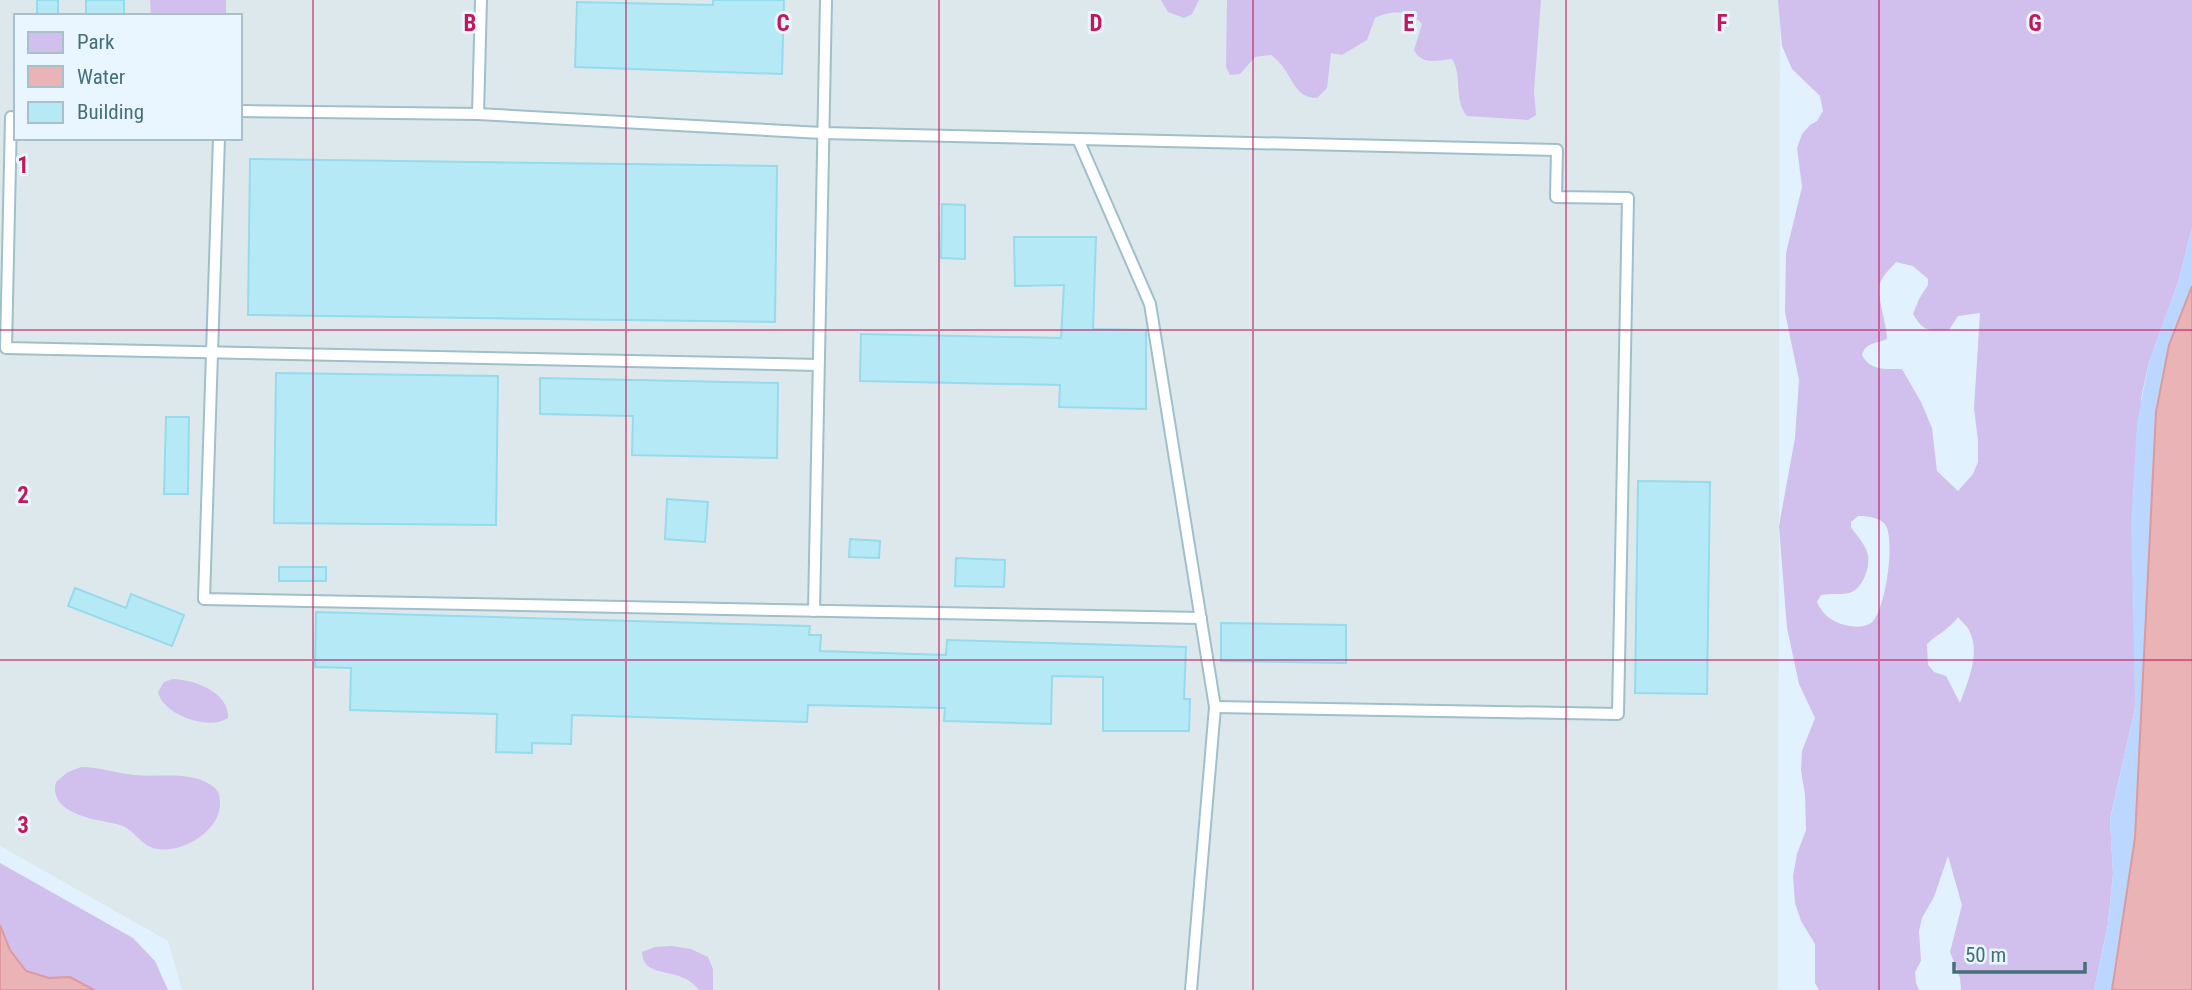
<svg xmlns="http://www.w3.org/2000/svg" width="2192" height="990" font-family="'Roboto Condensed',sans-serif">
<rect width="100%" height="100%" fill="#e1f2fe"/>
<path fill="#dde8ed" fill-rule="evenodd" d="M 0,0 L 1780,0 L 1778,990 L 182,990 L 168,941 L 0,846 ZM 16,16 L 240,16 L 240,138 L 16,138 Z"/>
<g fill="#d1bfed" fill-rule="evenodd">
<path d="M 150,0 L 226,0 L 226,16 L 151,16 Z"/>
<path d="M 1161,0 L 1199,0 L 1192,14 L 1184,18 L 1168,12 Z"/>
<path d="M 1227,0 L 1541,0 L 1534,91 L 1536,115 L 1528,120 L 1467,116 C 1453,99 1463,76 1452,59 C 1438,60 1422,66 1414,50 L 1422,24 C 1408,9 1392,10 1375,18 L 1367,40 L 1342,55 L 1331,53 L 1327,88 L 1317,98 C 1291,98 1293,70 1271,55 L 1255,57 L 1240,74 L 1230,75 L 1226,67 Z"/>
<path d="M 1778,0 L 2192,0 L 2192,228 L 2178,283 L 2149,362 L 2141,398 L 2135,708 L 2110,819 L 2113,874 L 2108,924 L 2094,990 L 1961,990 L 1960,978 L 1950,952 L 1962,905 L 1948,856 L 1934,897 L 1922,918 L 1919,931 L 1921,961 L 1915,972 L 1916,983 L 1919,990 L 1819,990 L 1815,983 L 1815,944 L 1801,921 L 1795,903 L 1793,876 L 1797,854 L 1806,830 L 1805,795 L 1801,770 L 1802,751 L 1815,718 L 1799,684 L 1787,628 L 1779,526 L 1795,438 L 1799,380 L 1785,312 L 1786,253 L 1802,187 L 1797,148 L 1802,134 L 1810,125 L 1817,121 L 1823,111 L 1820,96 L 1792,69 L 1782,46 ZM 1896,262 L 1913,266 L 1928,279 L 1928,285 L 1919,299 L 1913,314 C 1924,333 1929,330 1949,330 L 1958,316 L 1980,313 L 1974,408 L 1978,441 L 1978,462 L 1973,474 L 1958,491 L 1937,471 L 1932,428 L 1921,402 L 1902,369 C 1886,369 1870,371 1862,355 C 1866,342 1876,344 1887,339 C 1887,323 1875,294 1881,281 C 1884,274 1891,268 1896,262 ZM 1858,516 C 1867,516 1877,517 1884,523 C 1897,535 1885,614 1871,623 C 1863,628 1854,627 1845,625 C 1832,622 1822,614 1817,602 L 1821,595 C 1830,593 1840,595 1849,593 C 1862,590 1870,568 1868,556 C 1867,546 1856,535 1851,527 L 1851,522 ZM 1958,617 C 1961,621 1967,626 1969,630 C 1981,653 1968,681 1960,703 L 1946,676 L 1934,672 L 1928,665 L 1927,644 C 1937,634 1949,630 1958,617 Z"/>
<path d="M 173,679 C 195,680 229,692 228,718 C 209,731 163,715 158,692 L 164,682 Z"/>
<path d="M 81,767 C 99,767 116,773 134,775 C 160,778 195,769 216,789 C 220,794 220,798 220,804 C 220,831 183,853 158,849 C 142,847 136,832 123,826 C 115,823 105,822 97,820 C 78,816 49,806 56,782 L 68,772 Z"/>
<path d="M 0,863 L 133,938 L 155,961 L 168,990 L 94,990 L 70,977 L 49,978 L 26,971 L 10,950 L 0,925 Z"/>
<path d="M 672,946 L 691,949 L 708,957 L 713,969 L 713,990 L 699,990 C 694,984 688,979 681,977 C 665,970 643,974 642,952 L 655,947 Z"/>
</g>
<path fill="#bbd7ff" d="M 2192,228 L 2192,286 L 2169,345 L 2156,412 L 2135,838 L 2112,990 L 2094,990 L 2108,925 L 2113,874 L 2110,820 L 2135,708 L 2131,522 L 2137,422 L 2149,362 L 2178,283 Z"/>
<g fill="#eab4b7" stroke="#dd999c" stroke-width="2">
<path d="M 2192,286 L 2192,990 L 2112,990 L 2135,838 L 2156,412 L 2169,345 Z"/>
<path d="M 0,925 L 10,950 L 26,971 L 49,978 L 70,977 L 94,990 L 0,990 Z"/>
</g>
<g fill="#b6e9f6" stroke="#95dbeb" stroke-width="2">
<rect x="37" y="0" width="21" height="16"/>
<rect x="86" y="0" width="38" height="16"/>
<path d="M 713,0 L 784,0 L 782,74 L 575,67 L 577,2 L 713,5 Z"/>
<path d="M 250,159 L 777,166 L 775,322 L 248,315 Z"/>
<path d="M 942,204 L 965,205 L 965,259 L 941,258 Z"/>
<path d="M 1014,237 L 1096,237 L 1093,329 L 1146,330 L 1146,409 L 1059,407 L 1060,385 L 860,381 L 861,334 L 1061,338 L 1064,285 L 1015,286 Z"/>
<path d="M 276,373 L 498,376 L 496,525 L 274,523 Z"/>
<path d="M 540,378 L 778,383 L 777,458 L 632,455 L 633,416 L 540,414 Z"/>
<path d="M 166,417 L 189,417 L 188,494 L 164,494 Z"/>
<path d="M 1638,481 L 1710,482 L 1707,694 L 1635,693 Z"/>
<path d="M 667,499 L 708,502 L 705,542 L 665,539 Z"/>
<path d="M 850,539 L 880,541 L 879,558 L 849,557 Z"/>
<path d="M 956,558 L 1005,560 L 1004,587 L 955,586 Z"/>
<rect x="279" y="567" width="47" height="14"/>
<path d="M 75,588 L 126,608 L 131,594 L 184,615 L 172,646 L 68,606 Z"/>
<path d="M 316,612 L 810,626 L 809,635 L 821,635 L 820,651 L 946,655 L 947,640 L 1186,647 L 1184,699 L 1190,699 L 1189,731 L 1103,731 L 1103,677 L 1052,676 L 1051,724 L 944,721 L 945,708 L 808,705 L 807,722 L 572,715 L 571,744 L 532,743 L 532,753 L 496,752 L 497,714 L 350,710 L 351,668 L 315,667 Z"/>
<path d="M 1221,623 L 1346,625 L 1346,663 L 1221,661 Z"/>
</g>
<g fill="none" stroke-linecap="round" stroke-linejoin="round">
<defs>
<g id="lane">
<path d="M 240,111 L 478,114 L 822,133 L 1557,150 L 1556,197 L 1628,198 L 1618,714 L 1215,707"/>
<path d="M 478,114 L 481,0"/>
<path d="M 11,117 L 6,348 L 818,365"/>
<path d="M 219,138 L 204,599 L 1201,618"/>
<path d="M 1078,139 L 1150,304 L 1215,707 L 1191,990"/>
<path d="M 814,611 L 826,0"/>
</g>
</defs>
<use href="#lane" stroke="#9fbfca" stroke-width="14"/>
<use href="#lane" stroke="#fff" stroke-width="10"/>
</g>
<path fill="none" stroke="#c2185b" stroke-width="2" stroke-opacity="0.55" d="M 313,0 L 313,990M 626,0 L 626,990M 939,0 L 939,990M 1253,0 L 1253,990M 1566,0 L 1566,990M 1879,0 L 1879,990M 0,330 L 2192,330M 0,660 L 2192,660"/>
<g font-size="23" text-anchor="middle" font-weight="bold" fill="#c2185b" stroke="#eaf6ff" stroke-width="6" stroke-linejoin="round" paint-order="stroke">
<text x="470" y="31">B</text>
<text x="783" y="31">C</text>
<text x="1096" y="31">D</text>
<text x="1409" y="31">E</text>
<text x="1722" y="31">F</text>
<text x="2035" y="31">G</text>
<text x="23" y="173">1</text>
<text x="23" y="503">2</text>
<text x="23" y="833">3</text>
</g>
<rect x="14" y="14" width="228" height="126" fill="#eaf6ff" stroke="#a8c0c9" stroke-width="2"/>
<rect x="28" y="32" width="35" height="21" fill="#d1bfed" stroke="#a8c0c9" stroke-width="2"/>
<text x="77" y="49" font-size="21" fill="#457078">Park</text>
<rect x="28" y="66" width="35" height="21" fill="#eab4b7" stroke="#a8c0c9" stroke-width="2"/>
<text x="77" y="84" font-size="21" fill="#457078">Water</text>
<rect x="28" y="102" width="35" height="21" fill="#b6e9f6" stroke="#a8c0c9" stroke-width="2"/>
<text x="77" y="119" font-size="21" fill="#457078">Building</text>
<path d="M1954 962v10h131v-10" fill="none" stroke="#457078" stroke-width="3.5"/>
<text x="1965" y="962" font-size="21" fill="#457078" stroke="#eaf6ff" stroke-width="5" paint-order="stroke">50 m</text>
</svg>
